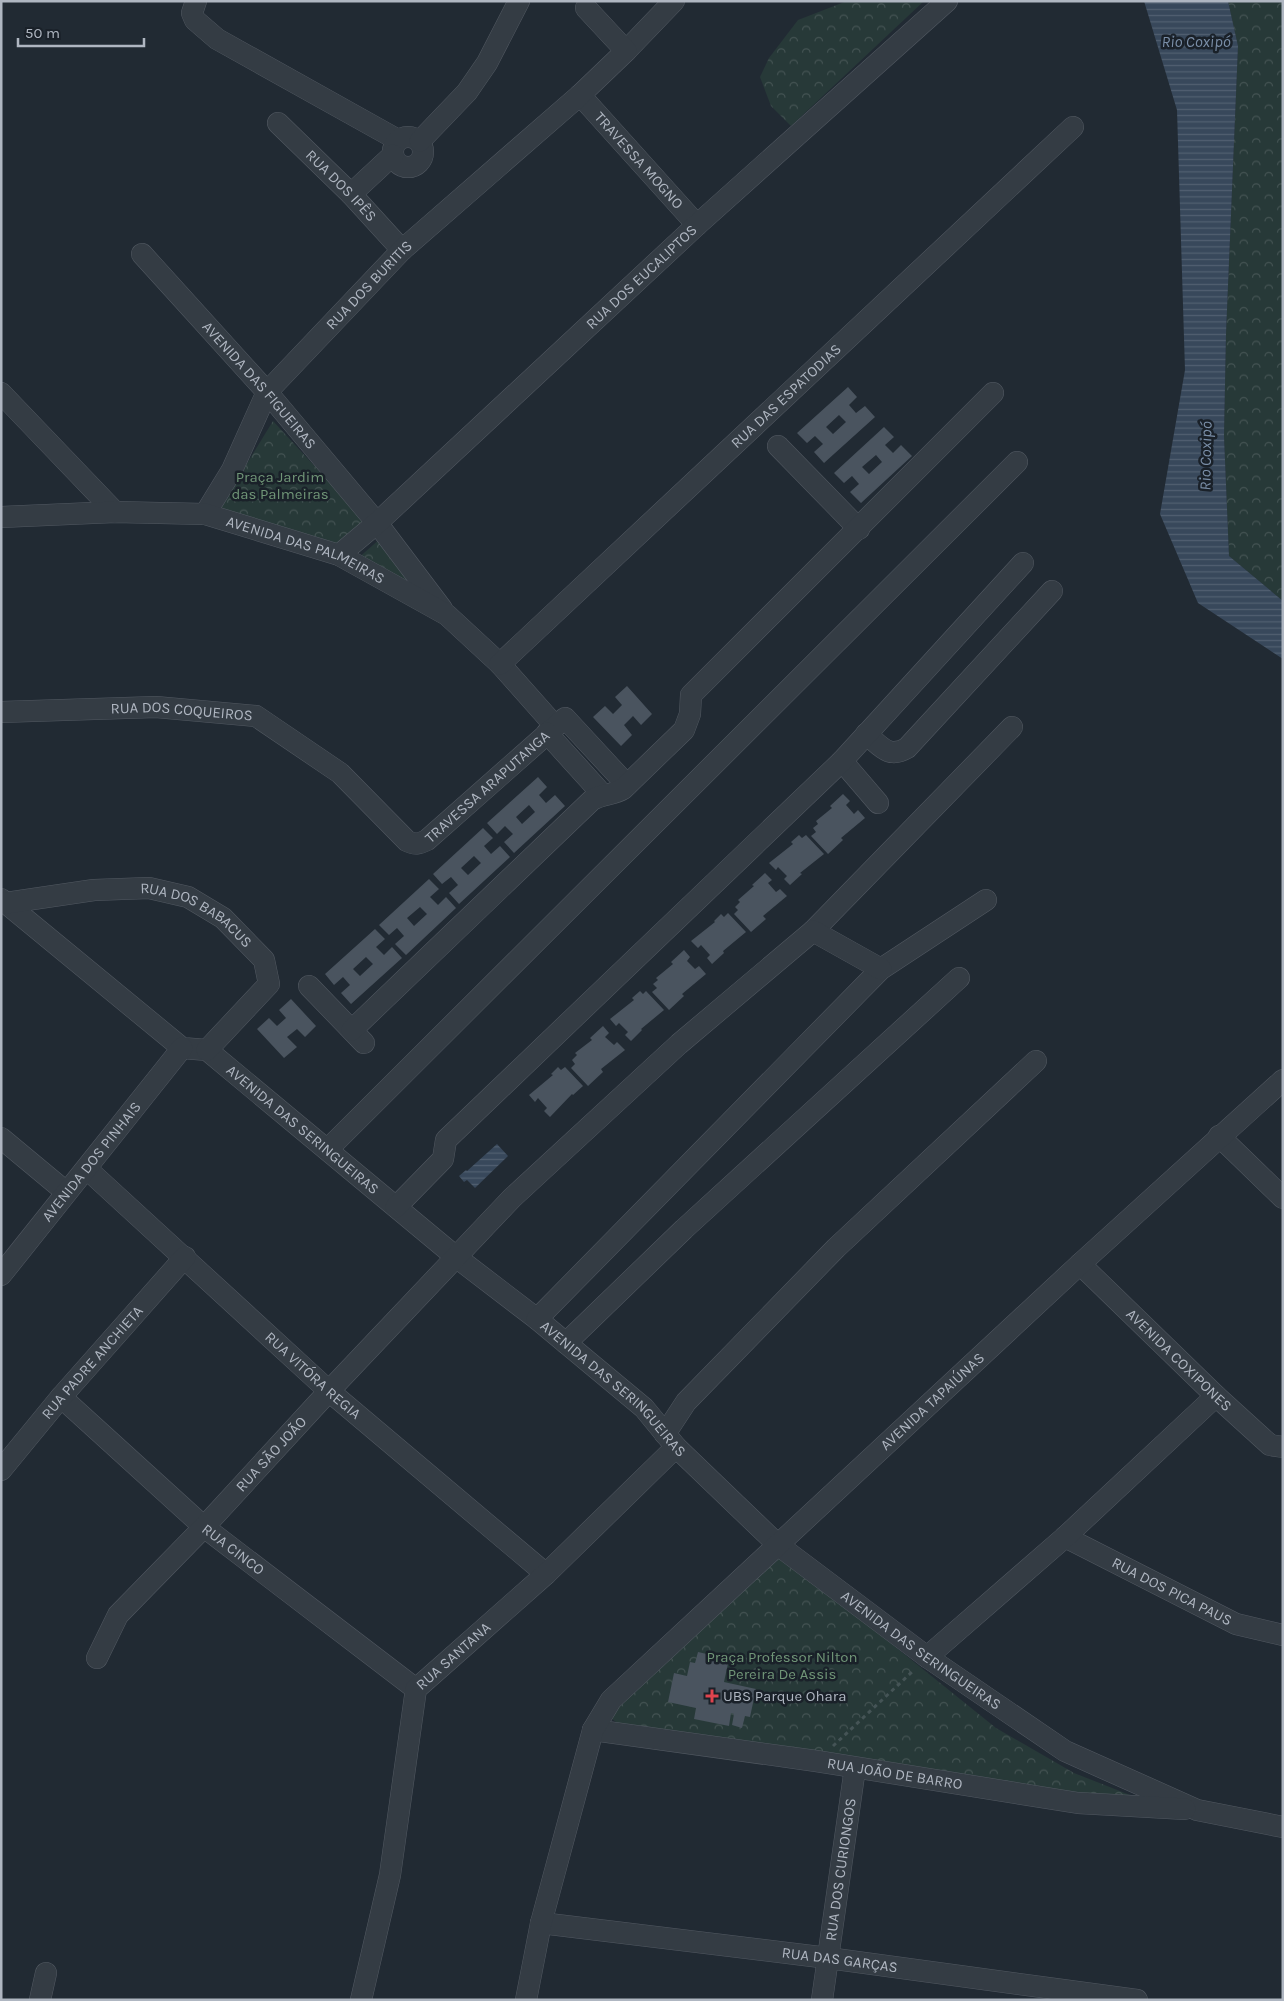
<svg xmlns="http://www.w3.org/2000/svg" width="1284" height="2001" font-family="Karla,sans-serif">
<defs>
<pattern id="forest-crowns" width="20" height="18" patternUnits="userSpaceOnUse" patternTransform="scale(1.25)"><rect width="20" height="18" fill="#273938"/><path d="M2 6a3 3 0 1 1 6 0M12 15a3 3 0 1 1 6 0" fill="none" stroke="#445353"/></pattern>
<pattern id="water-rules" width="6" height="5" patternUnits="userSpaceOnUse" patternTransform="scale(1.25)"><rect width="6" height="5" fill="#38485b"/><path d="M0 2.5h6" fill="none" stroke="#526071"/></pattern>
</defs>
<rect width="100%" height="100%" fill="#212a33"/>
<g fill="url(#forest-crowns)">
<path d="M 847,1 L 924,1 L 791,126 L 771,106 L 760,77 L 769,58 L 798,20 Z"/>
<path d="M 1228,1 L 1283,1 L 1283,601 L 1229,556 L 1224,436 L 1226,334 L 1238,46 Z"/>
<path d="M 273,421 L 368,524 L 338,549 L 218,511 Z"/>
<path d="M 381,538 L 429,599 L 356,560 Z"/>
<path d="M 780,1554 L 996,1728 L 1074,1773 L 1130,1795 L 1127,1798 L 1075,1800 L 617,1723 L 609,1716 Z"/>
</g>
<g fill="url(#water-rules)">
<path d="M 1144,1 L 1228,1 L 1238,46 L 1226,334 L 1224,436 L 1229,556 L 1283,601 L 1283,659 L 1198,603 L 1160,514 L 1185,370 L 1177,110 Z"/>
<path d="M 497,1144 L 508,1156 L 475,1188 L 467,1180 L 464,1182 L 459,1176 L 466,1170 L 467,1171 Z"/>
</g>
<g fill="#4a545f" fill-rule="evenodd">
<path d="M 848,387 L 857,397 L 849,405 L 856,413 L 865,406 L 875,417 L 824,463 L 814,452 L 823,444 L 815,436 L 807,443 L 797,433 ZM 839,415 L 846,422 L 833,434 L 826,427 Z"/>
<path d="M 884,427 L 894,437 L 885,445 L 893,453 L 901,445 L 912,456 L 861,503 L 850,492 L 859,484 L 852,476 L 844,483 L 834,473 ZM 876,455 L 882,462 L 869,474 L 862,467 Z"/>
<path d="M 627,686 L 652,714 L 641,725 L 633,716 L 624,725 L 632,735 L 621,746 L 593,717 L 605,706 L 613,714 L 622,705 L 615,697 Z"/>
<path d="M 538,777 L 547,787 L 539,795 L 546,803 L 555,795 L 565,806 L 514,853 L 504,842 L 513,834 L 505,826 L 497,834 L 487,823 ZM 529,805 L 535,812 L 522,824 L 516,817 Z"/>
<path d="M 843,794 L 850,801 L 846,805 L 854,814 L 858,810 L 865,818 L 841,838 L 843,840 L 828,854 L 811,836 L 816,832 L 813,828 L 818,824 L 816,821 L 832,808 L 830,806 Z"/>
<path d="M 483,828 L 493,838 L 484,846 L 491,854 L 500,846 L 510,857 L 459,904 L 449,893 L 458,885 L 451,877 L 442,884 L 433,874 ZM 474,856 L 481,863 L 468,875 L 461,868 Z"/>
<path d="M 799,835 L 802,838 L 806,835 L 824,854 L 800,873 L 802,874 L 790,885 L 784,879 L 787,876 L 778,867 L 776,870 L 769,863 L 793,844 L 791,842 Z"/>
<path d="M 765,873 L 772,880 L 768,883 L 776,892 L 780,889 L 787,896 L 763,916 L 766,919 L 751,932 L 734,914 L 738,910 L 735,907 L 740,902 L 738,900 L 754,886 L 752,885 Z"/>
<path d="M 429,879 L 439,889 L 430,897 L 438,905 L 446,897 L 456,908 L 406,955 L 395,944 L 404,936 L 397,928 L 389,935 L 379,925 ZM 420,907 L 427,914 L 414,926 L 407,918 Z"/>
<path d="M 728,913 L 746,932 L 723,951 L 724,953 L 712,964 L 707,958 L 710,955 L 701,945 L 698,948 L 691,941 L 715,922 L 714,921 L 721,914 L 724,917 Z"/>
<path d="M 375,929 L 385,939 L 376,947 L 384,955 L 392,947 L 402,958 L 351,1004 L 341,993 L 350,985 L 343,977 L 334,985 L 325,974 ZM 366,957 L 373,964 L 360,976 L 353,969 Z"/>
<path d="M 684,950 L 690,957 L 687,961 L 695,969 L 699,966 L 706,974 L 682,994 L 684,996 L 669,1010 L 652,992 L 657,988 L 653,984 L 658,980 L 656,978 L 673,964 L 671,962 Z"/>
<path d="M 640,991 L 643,994 L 646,991 L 664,1010 L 641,1029 L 642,1030 L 631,1041 L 625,1035 L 628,1032 L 619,1023 L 616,1026 L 610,1019 L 634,1000 L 632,998 Z"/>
<path d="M 291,999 L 316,1026 L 305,1037 L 297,1029 L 287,1037 L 297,1047 L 284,1058 L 257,1029 L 269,1018 L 277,1026 L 286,1018 L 279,1010 Z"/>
<path d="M 603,1026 L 609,1033 L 605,1037 L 614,1045 L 617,1042 L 625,1050 L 601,1069 L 603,1072 L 588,1086 L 571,1068 L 575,1064 L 572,1060 L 577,1055 L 575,1053 L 592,1040 L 590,1038 Z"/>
<path d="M 558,1067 L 561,1070 L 565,1067 L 583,1086 L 573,1095 L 572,1094 L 550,1117 L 544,1111 L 547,1108 L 538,1098 L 535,1102 L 529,1095 L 553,1075 L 551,1074 Z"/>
<path d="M 698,1652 L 729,1659 L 724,1682 L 756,1689 L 750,1717 L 745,1716 L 742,1728 L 732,1725 L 734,1714 L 731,1713 L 729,1726 L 694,1719 L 696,1708 L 668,1702 L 674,1673 L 687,1676 L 690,1662 L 695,1663 Z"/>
</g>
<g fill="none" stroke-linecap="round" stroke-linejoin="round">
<defs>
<g id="minor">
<path d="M 196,1 L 192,13 L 195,20 L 217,39 L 398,140"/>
<path d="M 626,51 L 674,1"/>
<path id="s1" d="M 580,95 L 697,225"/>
<path id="s2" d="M 278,123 L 351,194 L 402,250"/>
<circle cx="408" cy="152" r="15"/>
<path d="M 420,141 L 467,92 L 487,63 L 519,1"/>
<path d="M 351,194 L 393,155"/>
<path id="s3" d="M 142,254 L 267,392 L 377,523 L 442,609"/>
<path d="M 1,393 L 115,512"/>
<path d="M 778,446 L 859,529"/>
<path id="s4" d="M 205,514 L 232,470 L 267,392 L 402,250 L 580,95 L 626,51 L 586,8"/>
<path id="s5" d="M 1,517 L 115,512 L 205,514 L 339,555 L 447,615 L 500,664 L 555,726"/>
<path id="s6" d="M 339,555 L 377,523 L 697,225 L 947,1"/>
<path id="s7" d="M 500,664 L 1073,127"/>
<path id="s8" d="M 1,712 L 156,707 L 256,716 L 340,773 L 407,841 C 415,845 419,844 427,840 L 565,718 L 627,785"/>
<path d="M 547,733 L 603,795"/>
<path d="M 866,734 C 881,746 888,759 907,748 L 1052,591"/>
<path d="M 842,761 L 878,803"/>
<path id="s9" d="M 1,899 L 182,1048 L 207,1050 L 456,1257 L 537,1319 L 644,1408 L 676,1447 L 778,1545 L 927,1657 L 1065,1751 L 1197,1810 L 1283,1827"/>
<path id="s10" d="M 6,903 L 94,890 L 149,888 L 188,897 L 223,918 L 264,960 L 269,984 L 207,1050"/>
<path d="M 813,931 L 1012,727"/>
<path d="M 309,986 L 364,1043"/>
<path d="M 352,1030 L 592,800 C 602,794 613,795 623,789 L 684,730 L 690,714 L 691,695 L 993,393"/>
<path d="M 1219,1136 L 1283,1198"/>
<path d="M 1,1138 L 66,1192"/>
<path d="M 328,1149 L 1017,462"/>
<path id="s11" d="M 87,1169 L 329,1391 L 546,1574"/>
<path d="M 396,1207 L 443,1159 L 446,1140 L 842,761 L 1023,563"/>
<path id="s12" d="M 1080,1264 L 1216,1396 L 1270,1445 L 1283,1447"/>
<path id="s13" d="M 1,1275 L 182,1048"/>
<path d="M 537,1319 L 881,969 L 986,900"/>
<path d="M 566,1343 L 684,1229 L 959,978"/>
<path id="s14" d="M 61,1397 L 204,1527 L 416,1689"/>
<path d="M 665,1434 L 686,1402 L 836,1248 L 1036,1061"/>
<path id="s15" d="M 1,1470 L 61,1397 L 185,1257"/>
<path id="s16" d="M 1065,1537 L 1236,1624 L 1283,1635"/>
<path d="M 927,1657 L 1065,1537 L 1216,1396"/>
<path id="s17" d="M 97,1658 L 118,1615 L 204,1527 L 329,1391 L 512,1198 L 679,1044 L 813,931 L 881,969"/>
<path id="s18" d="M 593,1730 L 816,1761 L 1078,1803 L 1185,1809"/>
<path id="s19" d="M 541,1923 L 828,1958 L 1137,2000"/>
<path d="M 40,2000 L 46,1973"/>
<path id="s20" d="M 361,2000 L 390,1875 L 416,1689 L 546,1574 L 676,1447"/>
<path id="s21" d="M 526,2000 L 541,1923 L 593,1730 L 611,1700 L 1080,1264 L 1283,1080"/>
<path id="s22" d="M 822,2000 L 855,1768"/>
</g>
</defs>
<use href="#minor" stroke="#525962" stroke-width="22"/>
<path stroke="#455456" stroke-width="3" stroke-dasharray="4 4" stroke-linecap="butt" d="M 833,1746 L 914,1670"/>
<use href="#minor" stroke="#343c44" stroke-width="21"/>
</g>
<path fill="#e0444e" stroke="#1a2129" stroke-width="2" d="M709.5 1688.5h5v5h5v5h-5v5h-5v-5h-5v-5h5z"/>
<g text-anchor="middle" stroke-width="5" stroke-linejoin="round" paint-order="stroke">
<g font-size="15" fill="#afb6c1" stroke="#1a2129">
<text dy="5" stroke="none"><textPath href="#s1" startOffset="88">TRAVESSA MOGNO</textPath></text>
<text dy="5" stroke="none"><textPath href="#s2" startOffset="89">RUA DOS IPÊS</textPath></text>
<text dy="5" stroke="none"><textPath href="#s6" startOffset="411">RUA DOS EUCALIPTOS</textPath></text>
<text dy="5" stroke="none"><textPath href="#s4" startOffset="285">RUA DOS BURITIS</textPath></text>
<text dy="5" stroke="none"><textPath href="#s3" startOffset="176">AVENIDA DAS FIGUEIRAS</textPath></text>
<text dy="5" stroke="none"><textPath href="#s7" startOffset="392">RUA DAS ESPATODIAS</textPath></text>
<text dy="5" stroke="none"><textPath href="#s5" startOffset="311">AVENIDA DAS PALMEIRAS</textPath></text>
<text dy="5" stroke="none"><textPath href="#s8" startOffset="181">RUA DOS COQUEIROS</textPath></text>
<text dy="5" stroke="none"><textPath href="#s8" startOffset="554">TRAVESSA ARAPUTANGA</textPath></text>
<text dy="5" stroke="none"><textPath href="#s10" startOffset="199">RUA DOS BABACUS</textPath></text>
<text dy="5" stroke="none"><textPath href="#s9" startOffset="384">AVENIDA DAS SERINGUEIRAS</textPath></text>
<text dy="5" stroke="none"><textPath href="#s13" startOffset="145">AVENIDA DOS PINHAIS</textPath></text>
<text dy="5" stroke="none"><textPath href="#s12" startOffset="138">AVENIDA COXIPONES</textPath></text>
<text dy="5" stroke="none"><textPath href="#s15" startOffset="141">RUA PADRE ANCHIETA</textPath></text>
<text dy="5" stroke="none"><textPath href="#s11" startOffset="306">RUA VITÓRA REGIA</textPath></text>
<text dy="5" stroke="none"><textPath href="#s9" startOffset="789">AVENIDA DAS SERINGUEIRAS</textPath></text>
<text dy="5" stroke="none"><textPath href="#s21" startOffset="752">AVENIDA TAPAIÚNAS</textPath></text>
<text dy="5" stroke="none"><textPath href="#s17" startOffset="270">RUA SÃO JOÃO</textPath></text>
<text dy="5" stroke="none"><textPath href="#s14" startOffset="230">RUA CINCO</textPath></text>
<text dy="5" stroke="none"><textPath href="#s16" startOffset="120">RUA DOS PICA PAUS</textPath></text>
<text dy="5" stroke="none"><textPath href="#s9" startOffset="1194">AVENIDA DAS SERINGUEIRAS</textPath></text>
<text dy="5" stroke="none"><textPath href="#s20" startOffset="366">RUA SANTANA</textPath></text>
<text dy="5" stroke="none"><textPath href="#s18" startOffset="305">RUA JOÃO DE BARRO</textPath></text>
<text dy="5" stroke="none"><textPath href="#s22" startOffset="132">RUA DOS CURIONGOS</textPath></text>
<text dy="5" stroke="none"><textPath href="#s19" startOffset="301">RUA DAS GARÇAS</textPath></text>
</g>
<g font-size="15" fill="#709577" stroke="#1a2129">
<text x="280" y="482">Praça Jardim<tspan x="280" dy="17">das Palmeiras</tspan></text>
<text x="782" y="1662">Praça Professor Nilton<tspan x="782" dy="17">Pereira De Assis</tspan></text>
</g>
<g font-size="15" fill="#afb6c1" stroke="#1a2129" text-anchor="start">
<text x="723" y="1701">UBS Parque Ohara</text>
</g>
<g font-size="16" font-style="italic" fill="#7a8ea7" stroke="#1a2129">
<text x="1196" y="47">Rio Coxipó</text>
<text transform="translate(1205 456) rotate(-89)" y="6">Rio Coxipó</text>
</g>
</g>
<rect width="1284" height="2001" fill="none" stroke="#afb6c1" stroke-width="5"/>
<path d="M18 38v8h126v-8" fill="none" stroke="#afb6c1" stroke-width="2.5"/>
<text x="25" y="38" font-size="15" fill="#afb6c1" stroke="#1a2129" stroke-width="4" paint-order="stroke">50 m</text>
</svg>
